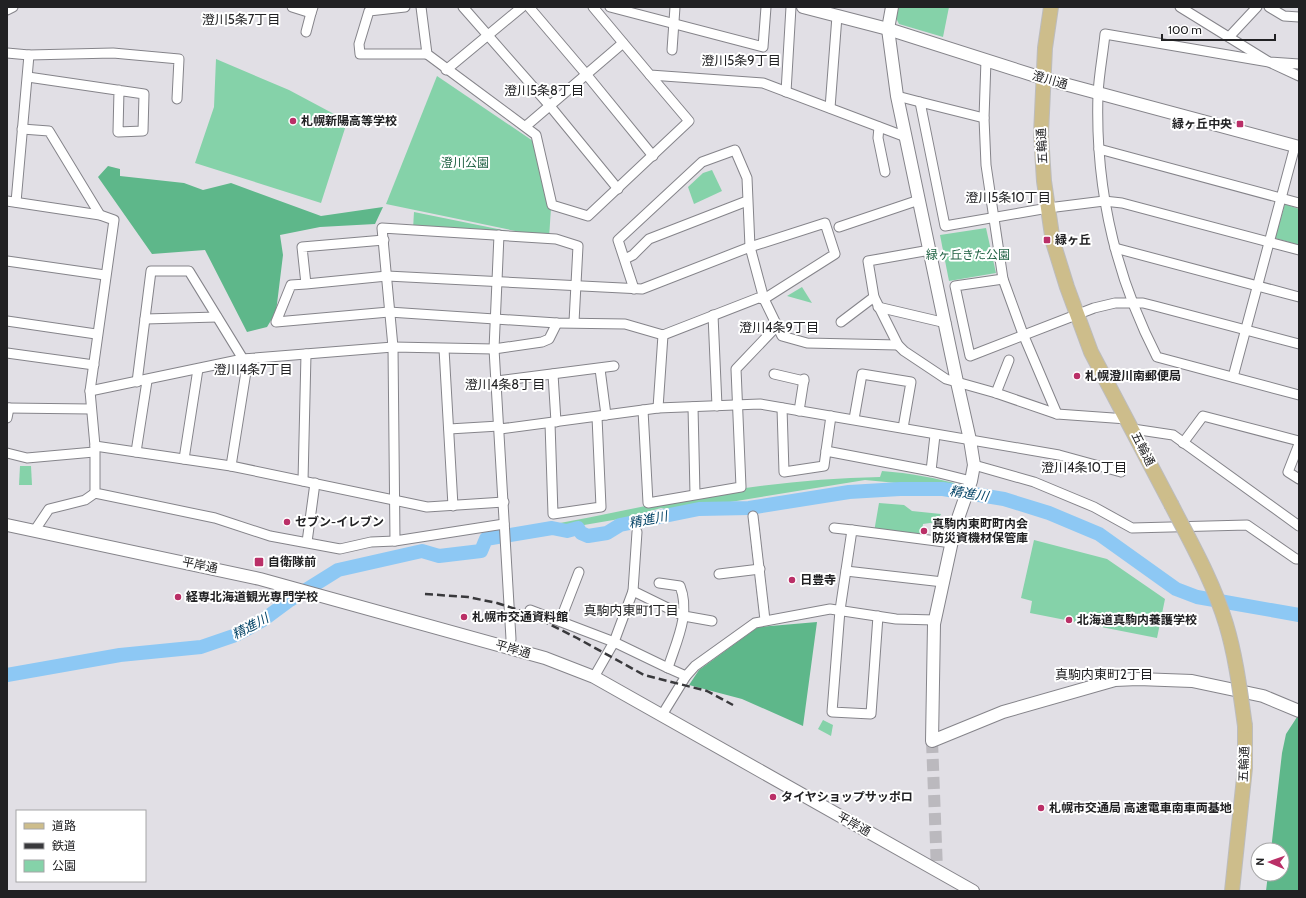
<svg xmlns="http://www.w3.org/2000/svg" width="1306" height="898" font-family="Cabin,'Noto Sans JP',sans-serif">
<rect width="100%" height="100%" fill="#e1dfe5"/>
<g fill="#85d2a9">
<path d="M 899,7 L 949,7 L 943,37 L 899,24 L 896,18 Z"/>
<path d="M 216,59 L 289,90 L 334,114 L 348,119 L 321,203 L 195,163 L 214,107 Z"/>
<path d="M 437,76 L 533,141 L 551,208 L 549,238 L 386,204 Z"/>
<path d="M 712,170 L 722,191 L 694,204 L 688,187 L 703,173 Z"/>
<path d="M 1285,204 L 1299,209 L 1299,245 L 1275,238 Z"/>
<path d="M 414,212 L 512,232 L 413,229 Z"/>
<path d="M 986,228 L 996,273 L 949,281 L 940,235 Z"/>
<path d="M 802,287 L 812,303 L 787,296 Z"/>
<path d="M 20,466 L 31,466 L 32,485 L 19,485 Z"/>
<path d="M 882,471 C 910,473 936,478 962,485 L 961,489 L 865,480 L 675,511 L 661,508 L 625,518 L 508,538 L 508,531 C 564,524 619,511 675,500 C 742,487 811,478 880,477 Z"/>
<path d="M 879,503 L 904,505 L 912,511 L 941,514 L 937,522 L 923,524 L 921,539 L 874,532 Z"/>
<path d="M 1034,540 L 1107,559 L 1165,599 L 1157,638 L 1030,613 L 1032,601 L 1021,598 Z"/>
<path d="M 823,720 L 833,725 L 831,736 L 818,729 Z"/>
</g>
<g fill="#5eb78a">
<path d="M 108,166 L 120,169 L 120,176 L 184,183 L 203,190 L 231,183 L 321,216 L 383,207 L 375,224 L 320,227 L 280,235 L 283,255 L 276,312 L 267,327 L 247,332 L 205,250 L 152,254 L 98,177 Z"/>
<path d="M 817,622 L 803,726 L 742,699 L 689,685 L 699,670 L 758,627 Z"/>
<path d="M 1299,714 L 1299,891 L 1266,891 L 1268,874 L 1282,874 L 1282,850 L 1271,850 L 1282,753 L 1286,734 Z"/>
</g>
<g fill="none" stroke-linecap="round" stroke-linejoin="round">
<path stroke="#8dc8f4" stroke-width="14" d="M 7,675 L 120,655 L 201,647 L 236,635 L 263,620 L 290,600 L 338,570 L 422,551 L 439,556 L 481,551 L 486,539 L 552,528 L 567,531 L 578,528 L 581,533 L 588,536 L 607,533 L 620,525 L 699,509 L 749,508 L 849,492 L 900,489 L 943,489 L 1004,499 L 1049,513 L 1099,534 L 1176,589 L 1197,597 L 1299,615"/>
<path stroke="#bbb9be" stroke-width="12" stroke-dasharray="12 6" stroke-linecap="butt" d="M 932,741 L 937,870"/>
<defs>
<g id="street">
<path d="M 292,7 L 311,13 L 313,7"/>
<path d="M 405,7 L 369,11 L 359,44 L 360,54 L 427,54"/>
<path d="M 421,7 L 427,54 L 536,135 L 552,205 L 588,216 L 689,121 L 650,75"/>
<path d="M 463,7 L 550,106 L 618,189"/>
<path d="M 529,7 L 586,74 L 653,156"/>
<path d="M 593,7 L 650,75 L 763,83 L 906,137"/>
<path d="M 610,7 L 763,47 L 766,7"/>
<path d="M 1180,7 L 1269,62 L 1299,64"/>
<path d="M 1269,7 L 1284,16 L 1299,17"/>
<path d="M 7,10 L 13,7"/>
<path d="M 306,32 L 311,13"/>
<path d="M 1229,37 L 1257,7"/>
<path d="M 672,50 L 675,7"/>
<path d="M 7,53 L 29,55 L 113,53 L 179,59 L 177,99"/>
<path d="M 986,60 L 984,118 L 986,165 L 1003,279 L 1023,334 L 1057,414"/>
<path d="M 446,70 L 522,7"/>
<path d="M 1299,76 L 1269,62 L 1105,34 C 1103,54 1099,74 1098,94 C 1095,186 1115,275 1157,357 L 1299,395"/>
<path d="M 28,77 L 144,94 L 143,131 L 118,132 L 119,90"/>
<path d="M 786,92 L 791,7"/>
<path d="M 897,96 L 920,102"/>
<path d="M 830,108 L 837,16"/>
<path d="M 984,118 L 920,102 L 945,226 L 1048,208 L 1104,201 L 1122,203 L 1299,250"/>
<path d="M 526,126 L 623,43"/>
<path d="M 879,127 L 878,138 L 885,172"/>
<path d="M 22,129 L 49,131 L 100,215"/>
<path d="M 1099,149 L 1299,203"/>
<path d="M 7,201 L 100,215 L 114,220 L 90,391 L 95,446 L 95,493 L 215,518 L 270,536 L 340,549 L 371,542 L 395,541"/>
<path d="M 16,202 L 29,55"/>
<path d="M 839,227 L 919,200"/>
<path d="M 499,235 L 494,349 L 511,639 L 509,648"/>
<path d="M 1115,248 L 1299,297"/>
<path d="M 930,250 L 868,261 L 874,297 L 898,345 L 904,351 L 946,379 L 996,393 L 1057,414 L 1127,419"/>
<path d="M 625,259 L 633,255 L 649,239 L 747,201"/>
<path d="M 7,261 L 105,275"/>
<path d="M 1003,279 L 955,286 L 970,356 L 1094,308 L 1115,303 L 1143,303 L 1155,306 L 1299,344"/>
<path d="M 306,284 L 291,285 L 276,322 L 389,312 L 557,323 L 625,324 L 663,335 L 758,298 L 764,299 L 835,254 L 825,223 L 750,247 L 642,289 L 387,276 L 306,284 L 302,247 L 384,240"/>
<path d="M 634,289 L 618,240 L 702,162 L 735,150 L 747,178 L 750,247 L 764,299 L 782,336 L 807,343 L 898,345"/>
<path d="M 878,307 L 946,323"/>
<path d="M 713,315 L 717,406"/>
<path d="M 145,319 L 217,317"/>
<path d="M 7,321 L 96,334"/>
<path d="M 841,322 L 874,297"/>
<path d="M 444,349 L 453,506"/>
<path d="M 7,353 L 94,365"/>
<path d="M 600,369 L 606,415"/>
<path d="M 553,374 L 556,422"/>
<path d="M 774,374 L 804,381"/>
<path d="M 1233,377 L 1295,146"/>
<path d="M 497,381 L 614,366"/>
<path d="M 137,382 L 151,271 L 189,271 L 243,359"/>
<path d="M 90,391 L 243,359 L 393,347 L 494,349 L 542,342 L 549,339 L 557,323"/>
<path d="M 996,393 L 1009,360"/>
<path d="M 693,407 L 695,494"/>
<path d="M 7,408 L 91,409"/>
<path d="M 658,408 L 663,335"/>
<path d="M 782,408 L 784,472 L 824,466 L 826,451 L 931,471 L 971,481"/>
<path d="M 643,410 L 648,503 L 741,487 L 736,369 L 777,326"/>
<path d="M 799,411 L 804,379"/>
<path d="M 7,418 L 9,408"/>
<path d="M 854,419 L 862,374 L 911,382 L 903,428"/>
<path d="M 550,423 L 553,514 L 601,507 L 597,417"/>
<path d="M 449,429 L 499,426"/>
<path d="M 500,429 L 658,408 L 760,404 L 1059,455 L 1121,472"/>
<path d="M 1133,429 L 1173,435 L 1299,526"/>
<path d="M 1183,443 L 1203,416 L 1299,441"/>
<path d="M 1299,444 L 1288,472 L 1299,479"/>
<path d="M 95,446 L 231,466 L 427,507 L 504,502"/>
<path d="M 826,451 L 831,416"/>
<path d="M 136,452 L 147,381"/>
<path d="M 7,453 L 27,458 L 94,452"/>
<path d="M 184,459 L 198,369"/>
<path d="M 974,465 L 1034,482 L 1094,507 L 1132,528 L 1247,525 L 1296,559 L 1299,559"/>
<path d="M 231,466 L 248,359"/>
<path d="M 931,471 L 935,435"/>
<path d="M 303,481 L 306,354"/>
<path d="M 753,516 L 765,620"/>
<path d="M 504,524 L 395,541 L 393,347 L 382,228 L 556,239 L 578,246 L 574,322"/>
<path d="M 834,528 L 852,530"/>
<path d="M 35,530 L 49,509 L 85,500 L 95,493"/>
<path d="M 307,542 L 315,483"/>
<path d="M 846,571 L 943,582"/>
<path d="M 719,574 L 760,569"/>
<path d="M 659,583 L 680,586 C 691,614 676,642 668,668 L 686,676"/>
<path d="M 633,591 L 637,532"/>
<path d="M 530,610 L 614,642 L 668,668"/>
<path d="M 878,616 L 871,714 L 832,712 L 840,610 L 852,530 L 952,543"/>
<path d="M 560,621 L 579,572"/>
<path d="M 594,677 L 614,642 L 633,591 L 684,616 L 712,621"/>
<path d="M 662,715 L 686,676 L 695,666 L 755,623 L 830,609 L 896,619 L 935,620"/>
</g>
<g id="secondary">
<path d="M 803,7 L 888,29 L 1042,78 L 1299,147"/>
<path d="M 892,7 L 888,29 L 897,96 L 957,382 L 970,440 L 974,465 L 971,481 L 955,527 L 934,624 L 932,741 L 1003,712 L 1115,680 L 1138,679 L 1192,681 L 1263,696 L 1299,711"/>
<path d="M 7,525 L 260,579 L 545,658 L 594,677 L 973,891"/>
</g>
<g id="primary">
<path d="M 1051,7 L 1045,48 L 1041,134 L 1044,181 L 1053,242 L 1067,287 L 1091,352 L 1171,504"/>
<path d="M 1232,891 L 1245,768 L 1245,726"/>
</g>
</defs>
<use href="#street" stroke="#85848a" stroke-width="11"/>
<use href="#secondary" stroke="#85848a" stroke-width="14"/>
<use href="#primary" stroke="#bcbcbd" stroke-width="16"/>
<use href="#street" stroke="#fff" stroke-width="9"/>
<use href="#secondary" stroke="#fff" stroke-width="12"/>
<use href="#primary" stroke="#cdbd8b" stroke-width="14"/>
<path stroke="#39393c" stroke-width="2.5" stroke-dasharray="8 4" stroke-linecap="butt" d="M 425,594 L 468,597 L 497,603 L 525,612 L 577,638 L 644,675 L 707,691 L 733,705"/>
<defs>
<path id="primary-bridge" d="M 1171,504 C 1191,543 1213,581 1226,624 C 1236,657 1240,691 1245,726"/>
</defs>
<use href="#primary-bridge" stroke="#bcbcbd" stroke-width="16" stroke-linecap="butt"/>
<use href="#primary-bridge" stroke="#cdbd8b" stroke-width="14"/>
</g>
<g fill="#ba2f67" stroke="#fff" stroke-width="1.5">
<circle cx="293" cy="121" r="4"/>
<rect x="1236" y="120" width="8" height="8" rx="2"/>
<rect x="1043" y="236" width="8" height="8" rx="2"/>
<circle cx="1077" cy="376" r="4"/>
<circle cx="287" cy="522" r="4"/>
<circle cx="924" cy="531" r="4"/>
<rect x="254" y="557" width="10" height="10" rx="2"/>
<circle cx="792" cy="580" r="4"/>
<circle cx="178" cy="597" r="4"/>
<circle cx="464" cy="617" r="4"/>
<circle cx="1069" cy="620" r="4"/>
<circle cx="773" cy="797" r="4"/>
<circle cx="1041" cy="808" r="4"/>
</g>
<g text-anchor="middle" stroke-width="4" stroke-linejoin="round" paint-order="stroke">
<g font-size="12" fill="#212123" stroke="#fff">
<text transform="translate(1050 80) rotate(16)" y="4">澄川通</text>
<text transform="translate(1042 146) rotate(-93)" y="4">五輪通</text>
<text transform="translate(1143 449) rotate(63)" y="4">五輪通</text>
<text transform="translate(200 565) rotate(12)" y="4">平岸通</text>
<text transform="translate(513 649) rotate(16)" y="4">平岸通</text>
<text transform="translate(1244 764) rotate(-88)" y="4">五輪通</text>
<text transform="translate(854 824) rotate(29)" y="4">平岸通</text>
</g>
<g font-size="12" font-weight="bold" fill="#212123" stroke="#fff" text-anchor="start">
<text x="301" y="125">札幌新陽高等学校</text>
<text x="1232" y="128" text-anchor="end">緑ヶ丘中央</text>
<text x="1055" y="244">緑ヶ丘</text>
<text x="1085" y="380">札幌澄川南郵便局</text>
<text x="295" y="526">セブン-イレブン</text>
<text x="932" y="528">真駒内東町町内会<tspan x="932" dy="14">防災資機材保管庫</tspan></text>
<text x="268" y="566">自衛隊前</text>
<text x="800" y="584">日豊寺</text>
<text x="186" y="601">経専北海道観光専門学校</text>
<text x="472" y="621">札幌市交通資料館</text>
<text x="1077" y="624">北海道真駒内養護学校</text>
<text x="781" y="801">タイヤショップサッポロ</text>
<text x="1049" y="812">札幌市交通局 高速電車南車両基地</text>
</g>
<g font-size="12" fill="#216244" stroke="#fff">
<text x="465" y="167">澄川公園</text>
<text x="968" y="259">緑ヶ丘きた公園</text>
</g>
<g font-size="13" fill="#212123" stroke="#fff">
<text x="241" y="24">澄川5条7丁目</text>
<text x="741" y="65">澄川5条9丁目</text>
<text x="544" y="95">澄川5条8丁目</text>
<text x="1008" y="202">澄川5条10丁目</text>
<text x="779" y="332">澄川4条9丁目</text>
<text x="253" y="374">澄川4条7丁目</text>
<text x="505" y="389">澄川4条8丁目</text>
<text x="1084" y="472">澄川4条10丁目</text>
<text x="631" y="615">真駒内東町1丁目</text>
<text x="1104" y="679">真駒内東町2丁目</text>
</g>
<g font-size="13" font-style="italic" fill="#044467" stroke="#fff">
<text transform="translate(969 493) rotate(9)" y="5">精進川</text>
<text transform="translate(648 519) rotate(-11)" y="5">精進川</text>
<text transform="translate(250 626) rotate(-28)" y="5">精進川</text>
</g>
</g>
<rect width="1306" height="898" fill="none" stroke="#212123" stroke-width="16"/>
<rect x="16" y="810" width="130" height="72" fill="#ffffff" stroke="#a6a6a7"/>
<rect x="24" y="823" width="20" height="6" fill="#cdbd8b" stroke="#a6a6a7"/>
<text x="52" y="830" font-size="12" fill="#212123">道路</text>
<rect x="24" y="843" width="20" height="6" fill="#39393c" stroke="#a6a6a7"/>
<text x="52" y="850" font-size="12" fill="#212123">鉄道</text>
<rect x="24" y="860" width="20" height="12" fill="#85d2a9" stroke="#a6a6a7"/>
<text x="52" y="870" font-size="12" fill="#212123">公園</text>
<g transform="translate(1270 862) rotate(272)"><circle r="19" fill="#ffffff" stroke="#a6a6a7"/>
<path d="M0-3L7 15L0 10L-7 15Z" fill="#ba2f67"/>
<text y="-6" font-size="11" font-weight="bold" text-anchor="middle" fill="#212123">N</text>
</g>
<path d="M1162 34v6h113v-6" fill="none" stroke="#212123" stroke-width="2"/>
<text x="1168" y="34" font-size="12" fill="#212123" stroke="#ffffff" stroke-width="3" paint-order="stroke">100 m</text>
</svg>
